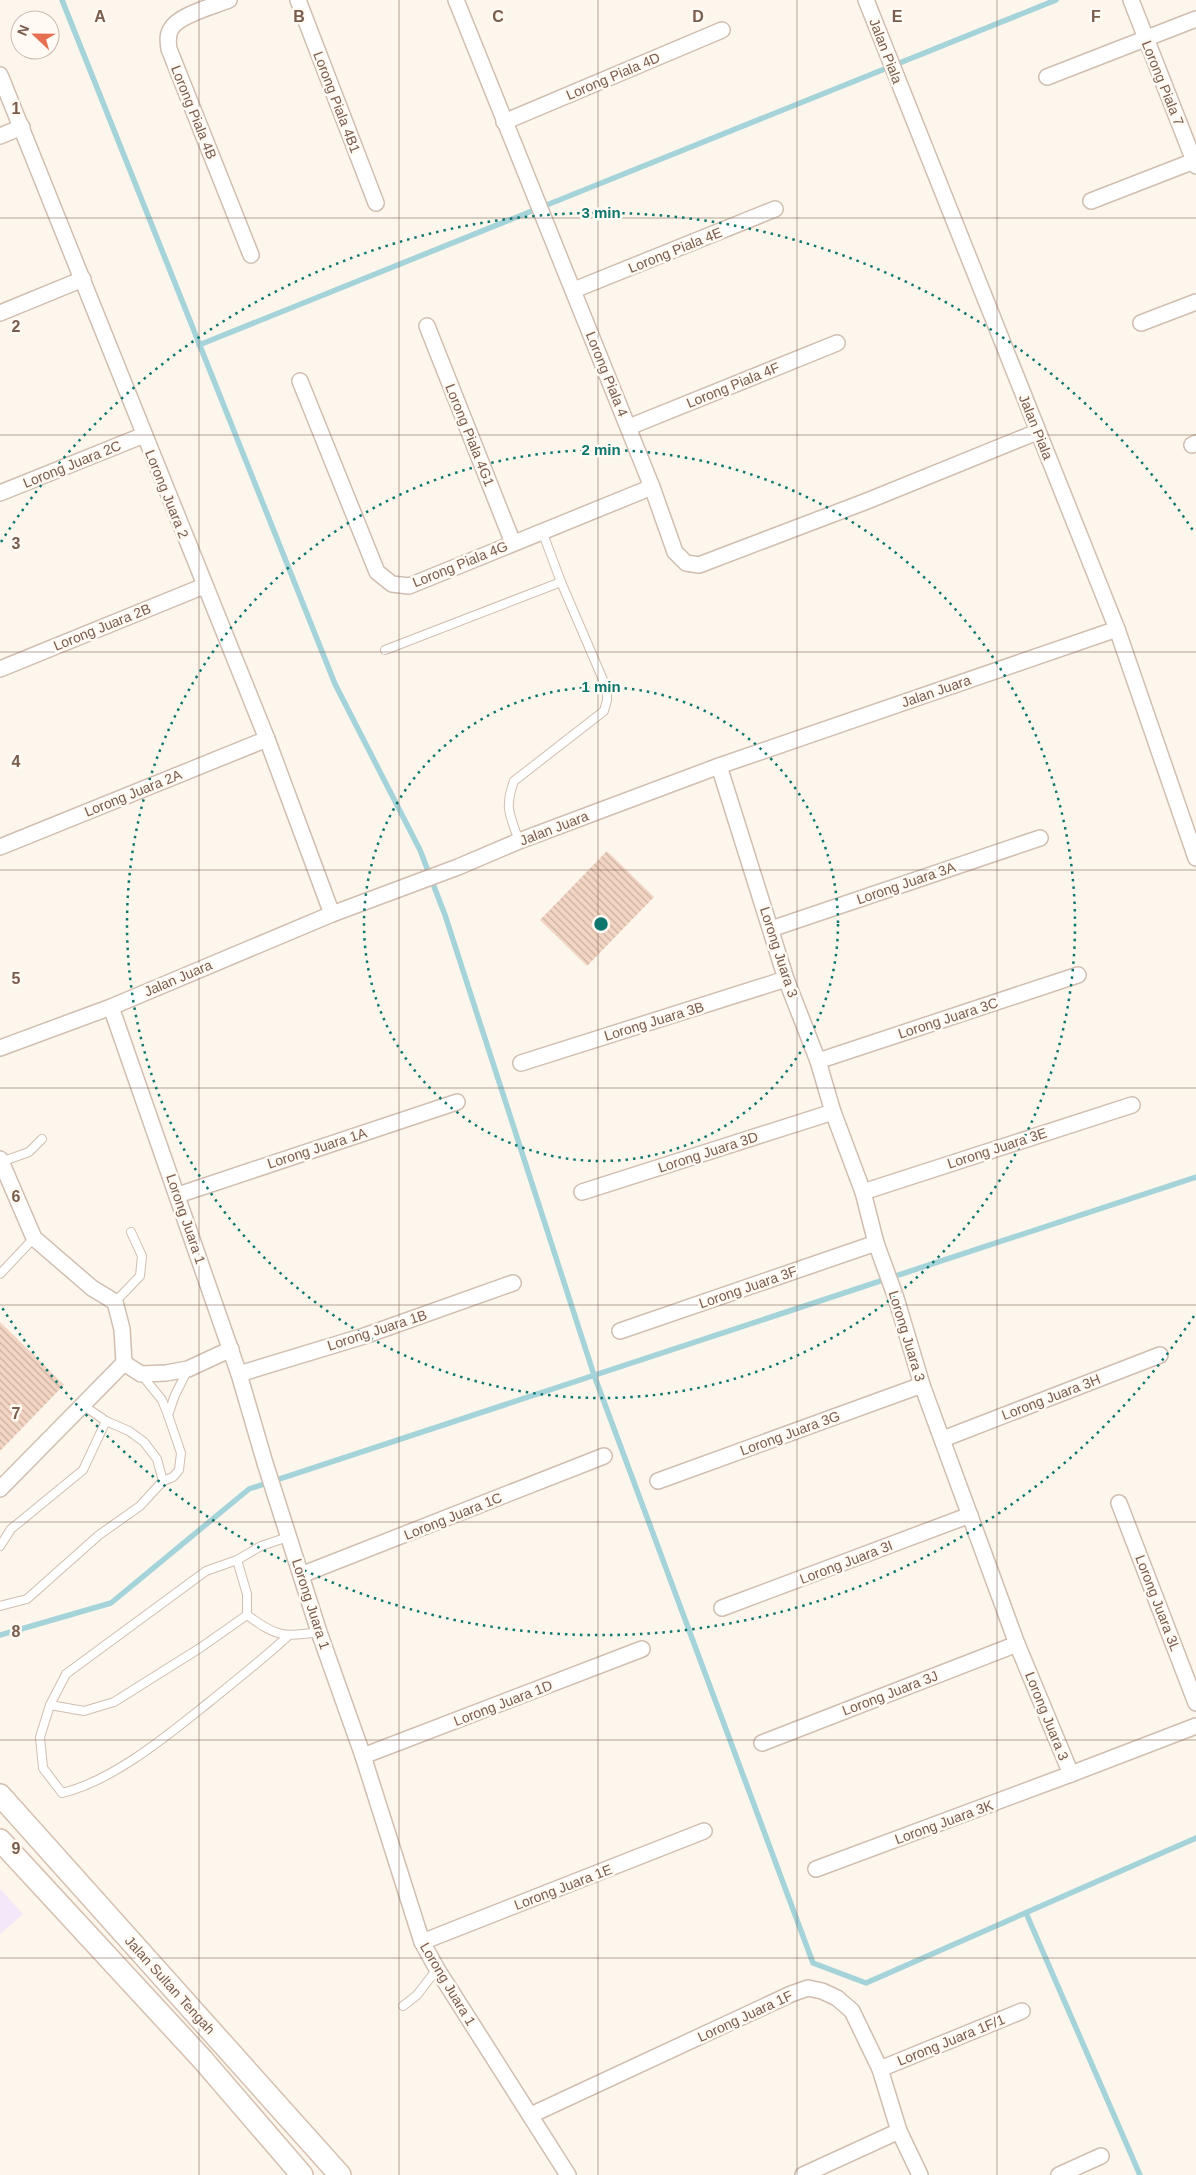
<svg xmlns="http://www.w3.org/2000/svg" width="1196" height="2175" font-family="Helvetica,sans-serif">
<defs>
<pattern id="building-back-hatch" width="6" height="6" patternUnits="userSpaceOnUse" patternTransform="scale(1.25)"><rect width="6" height="6" fill="#f3d5c3"/><path d="M-1 5l2 2M0 0l6 6M5-1l2 2" fill="none" stroke="#cab0a1"/></pattern>
</defs>
<rect width="100%" height="100%" fill="#fdf6ec"/>
<path fill="#f3e8fa" d="M 0,1889 L 23,1914 L 0,1934 Z"/>
<g fill="none" stroke-linecap="round" stroke-linejoin="round">
<g stroke="#a5d3da" stroke-width="5.5">
<path d="M 62,0 L 335,684 L 420,850 L 445,915 L 594,1375 L 813,1963 L 866,1983 L 1196,1838"/>
<path d="M 199,345 L 1056,0"/>
<path d="M 0,1635 L 111,1603 L 249,1489 L 1196,1177"/>
<path d="M 1026,1913 L 1140,2175"/>
</g>
</g>
<g fill="url(#building-back-hatch)">
<path d="M 607,851 L 654,897 L 587,966 L 540,920 Z"/>
<path d="M 0,1322 L 64,1385 L 0,1451 Z"/>
</g>
<g fill="none" stroke-linecap="round" stroke-linejoin="round">
<defs>
<g id="service">
<path d="M 385,650 L 561,582"/>
<path d="M 519,841 C 510,815 504,808 514,781 L 604,711 L 607,700 L 607,689 L 561,582 L 542,531"/>
<path d="M 1,1162 L 29,1152 L 42,1139"/>
<path d="M 0,1274 L 34,1238"/>
<path d="M 115,1302 L 140,1276 L 142,1256 L 131,1232"/>
<path d="M 84,1406 L 106,1421 L 129,1431 L 144,1442 L 157,1459 L 163,1481"/>
<path d="M 168,1415 L 175,1395 L 188,1369"/>
<path d="M 0,1546 L 11,1529 L 83,1470 L 106,1421"/>
<path d="M 237,1560 L 261,1546 L 288,1537"/>
<path d="M 0,1606 L 27,1599 L 99,1535 L 140,1506 L 163,1481 L 173,1477 L 179,1470 L 181,1453 L 168,1415 L 162,1400 L 141,1374"/>
<path d="M 288,1636 C 262,1660 235,1681 208,1703 C 168,1735 113,1781 62,1793 L 43,1768 L 40,1737 L 50,1705 L 66,1674 L 206,1571 L 237,1560 L 247,1594 L 247,1615 C 277,1637 282,1637 319,1632"/>
<path d="M 50,1705 L 84,1711 L 114,1702 L 200,1648 L 247,1615"/>
<path d="M 403,2006 L 417,1995 L 437,1969"/>
</g>
<g id="minor">
<path d="M 229,0 C 214,6 178,15 171,29 C 167,35 168,42 169,49 L 251,255"/>
<path d="M 298,0 L 376,203"/>
<path d="M 456,0 L 652,487 L 675,552 L 686,563 L 699,565 L 867,501 L 1037,432"/>
<path d="M 866,0 L 1117,629 L 1196,858"/>
<path d="M 1131,0 L 1196,166"/>
<path d="M 0,75 L 267,739 L 332,914"/>
<path d="M 1047,77 L 1196,19"/>
<path d="M 504,122 L 722,30"/>
<path d="M 0,136 L 22,127"/>
<path d="M 1091,201 L 1194,161"/>
<path d="M 574,290 L 775,209"/>
<path d="M 0,313 L 83,279"/>
<path d="M 1141,323 L 1196,302"/>
<path d="M 427,326 L 513,543"/>
<path d="M 300,381 L 377,572 L 392,584 L 409,586 L 652,487"/>
<path d="M 629,427 L 837,343"/>
<path d="M 1192,445 L 1196,443"/>
<path d="M 0,493 L 144,435"/>
<path d="M 0,669 L 204,586"/>
<path d="M 719,766 L 786,979 L 818,1061 L 833,1112 L 863,1192 L 876,1243 L 896,1298 L 922,1385 L 1017,1644 L 1071,1774 L 1196,1726"/>
<path d="M 0,847 L 267,739"/>
<path d="M 771,929 L 1040,838"/>
<path d="M 111,1007 L 239,1374 L 265,1463 L 319,1632 L 363,1756 L 422,1942 L 437,1969 L 568,2175"/>
<path d="M 0,1048 L 111,1007 L 332,914 L 458,867 L 519,841 L 719,766 L 1117,629"/>
<path d="M 818,1061 L 1078,975"/>
<path d="M 521,1063 L 786,979"/>
<path d="M 0,1159 L 34,1238 L 92,1288 L 115,1302 L 122,1329 L 124,1363 L 0,1489"/>
<path d="M 582,1192 L 833,1112"/>
<path d="M 863,1192 L 1132,1105"/>
<path d="M 178,1195 L 457,1102"/>
<path d="M 620,1331 L 876,1243"/>
<path d="M 124,1363 L 141,1374 L 166,1373 L 188,1369 L 231,1349"/>
<path d="M 239,1374 L 364,1336 L 513,1283"/>
<path d="M 943,1439 L 1160,1355"/>
<path d="M 658,1481 L 922,1385"/>
<path d="M 1119,1503 L 1196,1703"/>
<path d="M 301,1575 L 604,1456"/>
<path d="M 722,1608 L 970,1515"/>
<path d="M 762,1743 L 1017,1644"/>
<path d="M 363,1756 L 642,1649"/>
<path d="M 816,1869 L 1071,1774"/>
<path d="M 422,1942 L 704,1831"/>
<path d="M 880,2069 L 1022,2011"/>
<path d="M 531,2115 L 791,1994 L 808,1988 L 822,1991 L 837,1998 L 852,2011 L 880,2069 L 899,2131 L 920,2175"/>
<path d="M 803,2175 L 899,2131"/>
<path d="M 1059,2175 L 1101,2156"/>
</g>
<g id="secondary">
<path d="M 0,1795 L 340,2175"/>
<path d="M 0,1840 L 203,2060 L 302,2175"/>
</g>
</defs>
<use href="#service" stroke="#d1beb0" stroke-width="10"/>
<use href="#minor" stroke="#d1beb0" stroke-width="18"/>
<use href="#secondary" stroke="#d6c0b0" stroke-width="24"/>
<use href="#service" stroke="#fff" stroke-width="8"/>
<use href="#minor" stroke="#fff" stroke-width="15"/>
<use href="#secondary" stroke="#fff" stroke-width="21"/>
</g>
<path fill="none" stroke="#7a5c4d" stroke-width="1" stroke-opacity="0.55" d="M 199,0 L 199,2175M 399,0 L 399,2175M 598,0 L 598,2175M 797,0 L 797,2175M 997,0 L 997,2175M 0,218 L 1196,218M 0,435 L 1196,435M 0,652 L 1196,652M 0,870 L 1196,870M 0,1088 L 1196,1088M 0,1305 L 1196,1305M 0,1522 L 1196,1522M 0,1740 L 1196,1740M 0,1958 L 1196,1958"/>
<g fill="none" stroke="#0f766e" stroke-width="2.5" stroke-dasharray="2.5 5">
<circle cx="601" cy="924" r="237"/>
<circle cx="601" cy="924" r="474"/>
<path d="M1194 1316A711 711 0 0 1 1 1306M1 542A711 711 0 0 1 1194 532"/>
</g>
<g text-anchor="middle" stroke-width="5" stroke-linejoin="round" paint-order="stroke">
<g font-size="14" fill="#7a5c4d" stroke="#fffaf3">
<text transform="translate(886 51) rotate(69)" y="5">Jalan Piala</text>
<text transform="translate(613 76) rotate(-23)" y="5">Lorong Piala 4D</text>
<text transform="translate(1163 83) rotate(68)" y="5">Lorong Piala 7</text>
<text transform="translate(337 102) rotate(69)" y="5">Lorong Piala 4B1</text>
<text transform="translate(194 112) rotate(68)" y="5">Lorong Piala 4B</text>
<text transform="translate(675 250) rotate(-22)" y="5">Lorong Piala 4E</text>
<text transform="translate(607 374) rotate(68)" y="5">Lorong Piala 4</text>
<text transform="translate(733 385) rotate(-22)" y="5">Lorong Piala 4F</text>
<text transform="translate(1036 427) rotate(68)" y="5">Jalan Piala</text>
<text transform="translate(470 435) rotate(68)" y="5">Lorong Piala 4G1</text>
<text transform="translate(72 464) rotate(-22)" y="5">Lorong Juara 2C</text>
<text transform="translate(167 494) rotate(68)" y="5">Lorong Juara 2</text>
<text transform="translate(460 564) rotate(-22)" y="5">Lorong Piala 4G</text>
<text transform="translate(102 627) rotate(-22)" y="5">Lorong Juara 2B</text>
<text transform="translate(936 691) rotate(-19)" y="5">Jalan Juara</text>
<text transform="translate(133 793) rotate(-22)" y="5">Lorong Juara 2A</text>
<text transform="translate(554 828) rotate(-21)" y="5">Jalan Juara</text>
<text transform="translate(906 883) rotate(-19)" y="5">Lorong Juara 3A</text>
<text transform="translate(779 952) rotate(72)" y="5">Lorong Juara 3</text>
<text transform="translate(178 978) rotate(-23)" y="5">Jalan Juara</text>
<text transform="translate(948 1018) rotate(-18)" y="5">Lorong Juara 3C</text>
<text transform="translate(654 1021) rotate(-17)" y="5">Lorong Juara 3B</text>
<text transform="translate(317 1148) rotate(-18)" y="5">Lorong Juara 1A</text>
<text transform="translate(997 1148) rotate(-18)" y="5">Lorong Juara 3E</text>
<text transform="translate(708 1152) rotate(-18)" y="5">Lorong Juara 3D</text>
<text transform="translate(186 1219) rotate(71)" y="5">Lorong Juara 1</text>
<text transform="translate(748 1287) rotate(-19)" y="5">Lorong Juara 3F</text>
<text transform="translate(377 1330) rotate(-18)" y="5">Lorong Juara 1B</text>
<text transform="translate(907 1336) rotate(73)" y="5">Lorong Juara 3</text>
<text transform="translate(1051 1397) rotate(-21)" y="5">Lorong Juara 3H</text>
<text transform="translate(790 1433) rotate(-20)" y="5">Lorong Juara 3G</text>
<text transform="translate(453 1516) rotate(-22)" y="5">Lorong Juara 1C</text>
<text transform="translate(846 1562) rotate(-21)" y="5">Lorong Juara 3I</text>
<text transform="translate(1158 1603) rotate(69)" y="5">Lorong Juara 3L</text>
<text transform="translate(311 1604) rotate(72)" y="5">Lorong Juara 1</text>
<text transform="translate(890 1693) rotate(-21)" y="5">Lorong Juara 3J</text>
<text transform="translate(503 1703) rotate(-21)" y="5">Lorong Juara 1D</text>
<text transform="translate(1047 1716) rotate(68)" y="5">Lorong Juara 3</text>
<text transform="translate(944 1822) rotate(-20)" y="5">Lorong Juara 3K</text>
<text transform="translate(563 1887) rotate(-21)" y="5">Lorong Juara 1E</text>
<text transform="translate(448 1984) rotate(59)" y="5">Lorong Juara 1</text>
<text transform="translate(170 1985) rotate(48)" y="5">Jalan Sultan Tengah</text>
<text transform="translate(745 2016) rotate(-25)" y="5">Lorong Juara 1F</text>
<text transform="translate(951 2040) rotate(-22)" y="5">Lorong Juara 1F/1</text>
</g>
</g>
<g font-size="16" text-anchor="middle" font-weight="bold" fill="#7a5c4d" stroke="#fffaf3" stroke-width="5" stroke-linejoin="round" paint-order="stroke">
<text x="100" y="22">A</text>
<text x="299" y="22">B</text>
<text x="498" y="22">C</text>
<text x="698" y="22">D</text>
<text x="897" y="22">E</text>
<text x="1096" y="22">F</text>
<text x="16" y="114">1</text>
<text x="16" y="332">2</text>
<text x="16" y="549">3</text>
<text x="16" y="767">4</text>
<text x="16" y="984">5</text>
<text x="16" y="1202">6</text>
<text x="16" y="1419">7</text>
<text x="16" y="1637">8</text>
<text x="16" y="1854">9</text>
</g>
<circle cx="601" cy="924" r="8" fill="#0f766e" stroke="#fffaf3" stroke-width="2.5"/>
<g font-size="15" text-anchor="middle" font-weight="bold" fill="#0f766e" stroke="#fffaf3" stroke-width="5" stroke-linejoin="round" paint-order="stroke">
<text x="601" y="218">3 min</text>
<text x="601" y="455">2 min</text>
<text x="601" y="692">1 min</text>
</g>
<g transform="translate(35 35) rotate(292)"><circle r="24" fill="#fffaf3" stroke="#cabbb1"/>
<path d="M0-4L9 19L0 12L-9 19Z" fill="#e76f51"/>
<text y="-8" font-size="14" font-weight="bold" text-anchor="middle" fill="#7a5c4d">N</text>
</g>
</svg>
